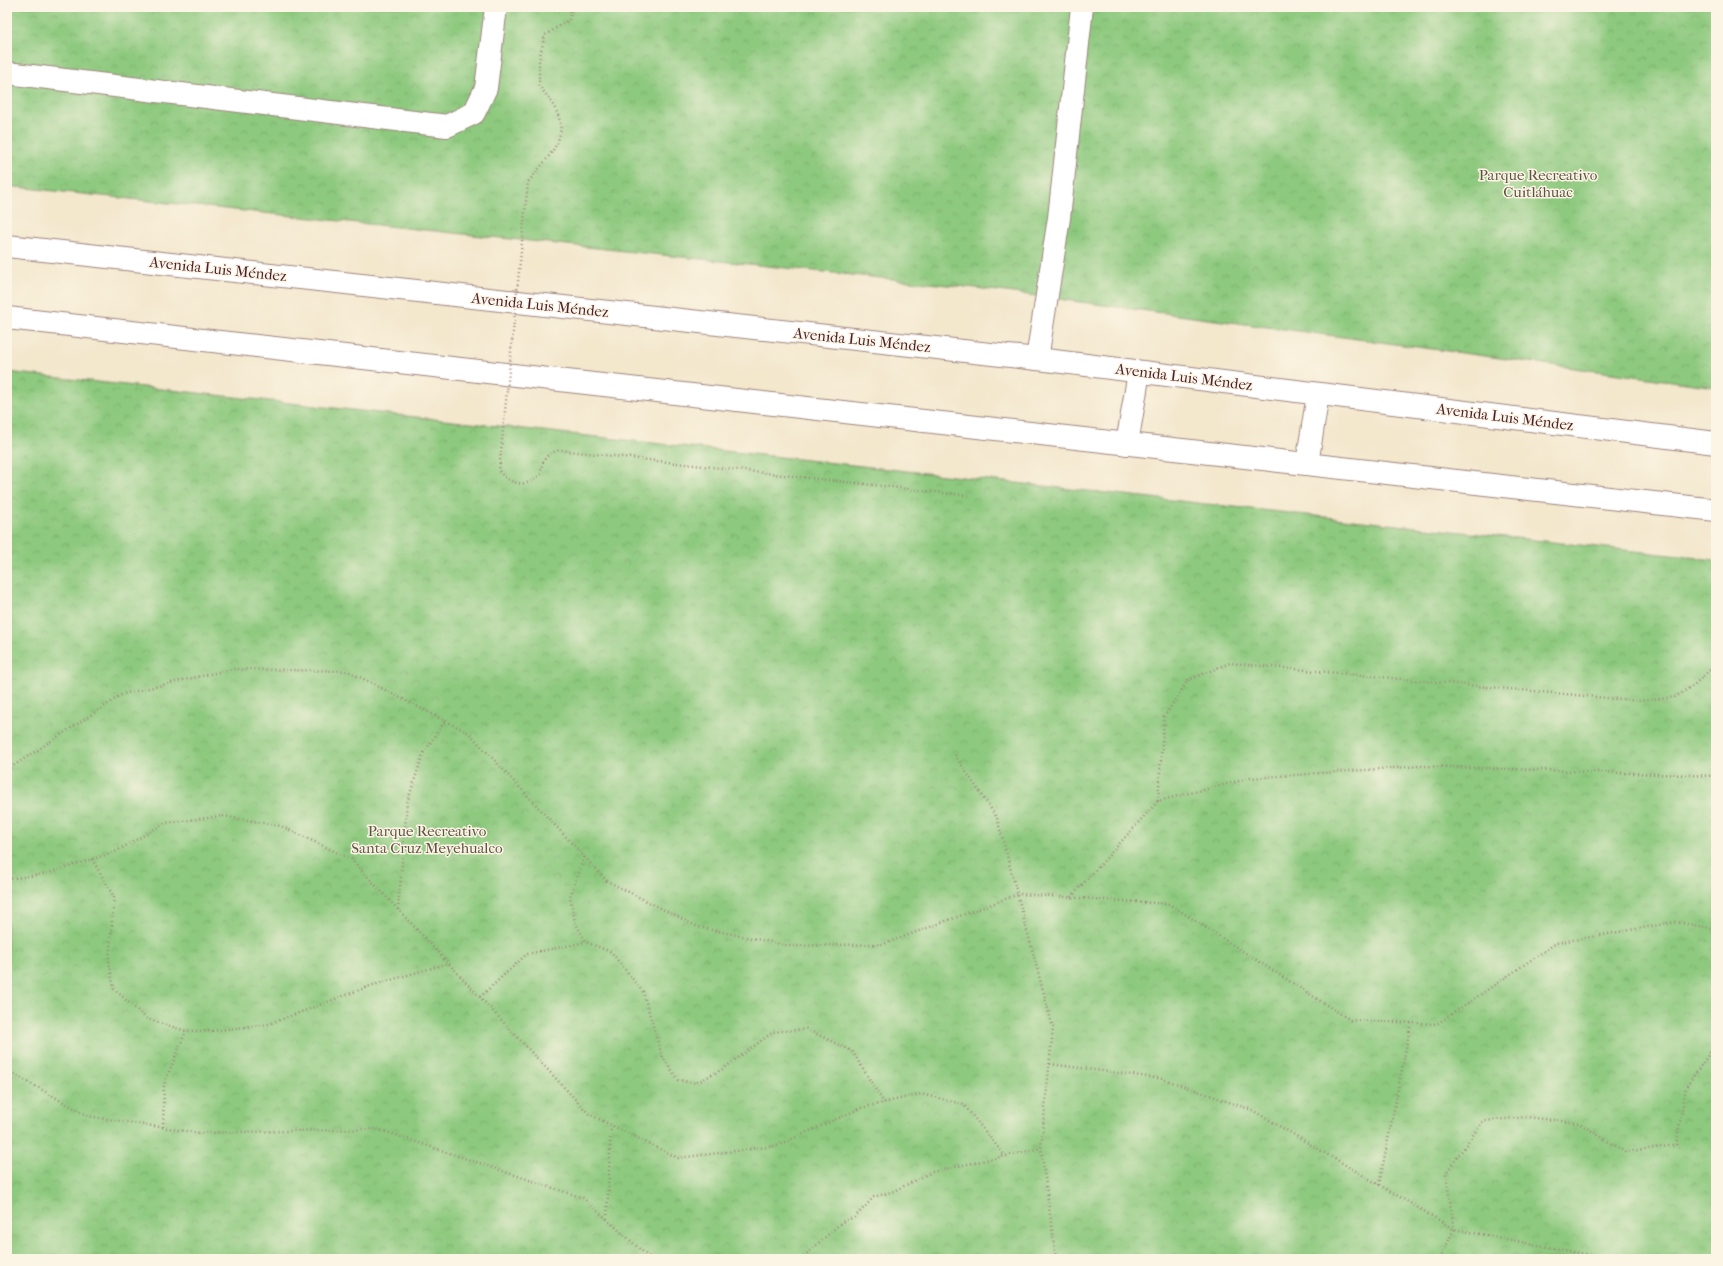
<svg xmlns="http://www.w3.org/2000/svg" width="1723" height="1266" font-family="'IM FELL French Canon',serif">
<defs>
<pattern id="park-crowns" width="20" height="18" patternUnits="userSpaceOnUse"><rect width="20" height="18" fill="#8dc97e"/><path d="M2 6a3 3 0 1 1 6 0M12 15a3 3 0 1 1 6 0" fill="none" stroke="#7bac6d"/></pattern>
</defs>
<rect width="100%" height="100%" fill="#fcf5e5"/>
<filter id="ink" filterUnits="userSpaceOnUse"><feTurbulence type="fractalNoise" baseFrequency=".025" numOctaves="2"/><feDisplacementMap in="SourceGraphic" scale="8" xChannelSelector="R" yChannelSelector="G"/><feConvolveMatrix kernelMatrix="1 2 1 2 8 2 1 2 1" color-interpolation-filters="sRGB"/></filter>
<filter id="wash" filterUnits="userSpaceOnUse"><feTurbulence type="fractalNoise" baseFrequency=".012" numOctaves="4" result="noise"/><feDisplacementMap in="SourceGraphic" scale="16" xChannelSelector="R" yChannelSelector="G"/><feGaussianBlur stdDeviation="0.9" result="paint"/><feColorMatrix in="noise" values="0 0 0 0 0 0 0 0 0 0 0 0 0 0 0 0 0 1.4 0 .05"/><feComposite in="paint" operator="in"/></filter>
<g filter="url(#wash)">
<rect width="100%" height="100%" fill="#f3e7cc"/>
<g fill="url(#park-crowns)" stroke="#6c7454">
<path d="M 7,7 L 1716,7 L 1716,387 L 976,288 L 7,186 Z"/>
<path d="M 7,372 L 1716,560 L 1716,1259 L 7,1259 Z"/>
</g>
</g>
<g filter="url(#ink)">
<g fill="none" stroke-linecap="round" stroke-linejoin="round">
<defs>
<g id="minor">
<path d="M 7,73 L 447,126 L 474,113 L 486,88 L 496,7"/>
<path d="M 1037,359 L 1059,218 L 1082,7"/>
</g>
<g id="major">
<path d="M 7,246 L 1046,360 L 1716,443"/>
<path d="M 7,318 L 1716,510"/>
<path d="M 1127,444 L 1139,372"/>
<path d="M 1307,464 L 1318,394"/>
</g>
</defs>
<use href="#minor" stroke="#9e837c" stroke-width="24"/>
<use href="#major" stroke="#9e837c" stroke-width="24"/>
<g stroke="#9e837c" stroke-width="2.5" stroke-dasharray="1 3" stroke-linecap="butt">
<path d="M 955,755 L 997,818 L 1053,1028 L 1041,1148 L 1056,1259"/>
<path d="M 7,770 L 123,694 L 232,669 L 348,671 L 469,733 L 607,881 L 698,927 L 790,946 L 884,944 L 1019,894 L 1169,904 L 1350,1020 L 1437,1024 L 1556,943 L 1676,922 L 1716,929"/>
<path d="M 1158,801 L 1164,717 L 1188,680 L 1230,663 L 1640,701 L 1675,697 L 1694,685 L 1716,664"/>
<path d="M 584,857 L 570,896 L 575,922 L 586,942 L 611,952 L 643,992 L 662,1056 L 678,1080 L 696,1083 L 723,1069 L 773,1032 L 806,1029 L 852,1051 L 884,1103"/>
<path d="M 92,859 L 114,897 L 109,961 L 114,989 L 147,1019 L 186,1031 L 212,1031 L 269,1024 L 370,986 L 449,963"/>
<path d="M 7,879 L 45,874 L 115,852 L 165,823 L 223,816 L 281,826 L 351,859 L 589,1114 L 678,1158 L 776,1146 L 861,1108 L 921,1094 L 963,1104 L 1005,1156"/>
<path d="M 1071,897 L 1158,801 L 1251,778 L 1422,766 L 1716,776"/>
<path d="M 398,910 L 407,803 L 423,754 L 445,721"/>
<path d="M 480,997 L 527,954 L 586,942"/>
<path d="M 1050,1064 L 1163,1079 L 1252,1110 L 1454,1229 L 1611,1259"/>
<path d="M 7,1070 L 88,1116 L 199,1133 L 378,1129 L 583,1198 L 651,1259"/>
<path d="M 163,1127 L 164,1084 L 186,1031"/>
<path d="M 1379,1185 L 1411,1023"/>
<path d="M 607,1219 L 611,1124"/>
<path d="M 801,1259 L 842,1222 L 855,1217 L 874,1197 L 894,1191 L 932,1172 L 1041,1148"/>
<path d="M 1440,1259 L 1454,1229 L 1446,1173 L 1483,1121 L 1527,1117 L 1579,1123 L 1625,1152 L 1676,1145 L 1686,1087 L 1716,1044"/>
</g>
<use href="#minor" stroke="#fff" stroke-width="22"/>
<use href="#major" stroke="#fff" stroke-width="22"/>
<path stroke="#9e837c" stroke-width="2.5" stroke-dasharray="1 3" stroke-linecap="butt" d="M 571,7 L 569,20 L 545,35 L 539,60 L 539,86 C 577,130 559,144 528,182 L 499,471 C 511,486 527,488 541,474 C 541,460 547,453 560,450 L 971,496"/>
</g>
</g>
<g text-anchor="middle" stroke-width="3" stroke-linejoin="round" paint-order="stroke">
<g font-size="15" fill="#5e5244" stroke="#fcf5e5">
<text x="1538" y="180">Parque Recreativo<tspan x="1538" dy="17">Cuitláhuac</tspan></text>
<text x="427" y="836">Parque Recreativo<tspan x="427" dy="17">Santa Cruz Meyehualco</tspan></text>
</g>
<g font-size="15" fill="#4a1f2b" stroke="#fcf5e5">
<text transform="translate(218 269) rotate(6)" y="5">Avenida Luis Méndez</text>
<text transform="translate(540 305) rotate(6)" y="5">Avenida Luis Méndez</text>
<text transform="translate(862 340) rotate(6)" y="5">Avenida Luis Méndez</text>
<text transform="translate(1184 377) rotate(7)" y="5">Avenida Luis Méndez</text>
<text transform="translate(1505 417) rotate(7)" y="5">Avenida Luis Méndez</text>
</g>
</g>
<rect width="1723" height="1266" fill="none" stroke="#fcf5e5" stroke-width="24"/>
</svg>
